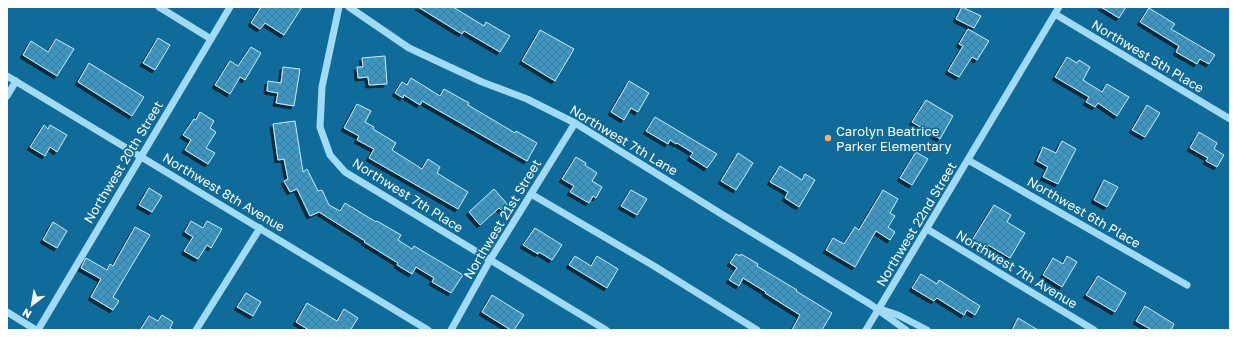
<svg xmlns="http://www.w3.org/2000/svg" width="1237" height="337" font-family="'Golos Text',sans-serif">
<defs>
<pattern id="building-cross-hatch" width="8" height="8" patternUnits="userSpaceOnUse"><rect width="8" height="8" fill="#3d97c2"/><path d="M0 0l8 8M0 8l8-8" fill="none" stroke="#427d99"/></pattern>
<filter id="shadow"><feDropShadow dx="-3" dy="3" stdDeviation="0" flood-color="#0009"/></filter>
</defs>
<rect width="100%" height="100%" fill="#0f6b99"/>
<g fill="url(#building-cross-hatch)" stroke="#c9edfe" filter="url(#shadow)">
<path d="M 261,7 L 302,7 L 284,35 L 265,23 L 260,29 L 251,23 Z"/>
<path d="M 418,7 L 453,7 L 484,26 L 486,22 L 510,36 L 500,52 L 464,31 L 462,34 Z"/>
<path d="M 962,7 L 981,16 L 974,28 L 956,19 Z"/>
<path d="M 1101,7 L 1126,7 L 1119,18 Z"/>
<path d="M 1149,8 L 1175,24 L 1171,29 L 1215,55 L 1209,64 L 1200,59 L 1197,64 L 1176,52 L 1179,46 L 1140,22 Z"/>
<path d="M 968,29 L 989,41 L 977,60 L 972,57 L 959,77 L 948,71 L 963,46 L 959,44 Z"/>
<path d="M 540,30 L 574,49 L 555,81 L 522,61 Z"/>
<path d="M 158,38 L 170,45 L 155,70 L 143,63 Z"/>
<path d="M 56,39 L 74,49 L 57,76 L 23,55 L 31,41 L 48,52 Z"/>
<path d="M 251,47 L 261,53 L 245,80 L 240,77 L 230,94 L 215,85 L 230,61 L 238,66 Z"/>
<path d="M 385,56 L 387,84 L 369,85 L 368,77 L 358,78 L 357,67 L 363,67 L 362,58 Z"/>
<path d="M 1067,57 L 1077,63 L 1079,60 L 1090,67 L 1083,80 L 1102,92 L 1107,84 L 1129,97 L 1117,116 L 1098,103 L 1095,107 L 1086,102 L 1089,97 L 1055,77 Z"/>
<path d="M 89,63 L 144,97 L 132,116 L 78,82 Z"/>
<path d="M 283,67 L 300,69 L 294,106 L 276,103 L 278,93 L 267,91 L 268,81 L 281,83 Z"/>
<path d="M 411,78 L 440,96 L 444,89 L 469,103 L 468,105 L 515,133 L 516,131 L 537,143 L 527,161 L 422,101 L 420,105 L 404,95 L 403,98 L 395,93 L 402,82 L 407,85 Z"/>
<path d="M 629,81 L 649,93 L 638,112 L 631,108 L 624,120 L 611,112 Z"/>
<path d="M 926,100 L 953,116 L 940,139 L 912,122 Z"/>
<path d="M 357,104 L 371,111 L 365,122 L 374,127 L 373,129 L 396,143 L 392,150 L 422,169 L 428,159 L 440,167 L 437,173 L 468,192 L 458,209 L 369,158 L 374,149 L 357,140 L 359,136 L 344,128 Z"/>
<path d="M 1147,105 L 1160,113 L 1145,137 L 1132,130 Z"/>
<path d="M 200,112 L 214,121 L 210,128 L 216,132 L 206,148 L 215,153 L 208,164 L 185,150 L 191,140 L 183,135 L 194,119 L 196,120 Z"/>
<path d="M 655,117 L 717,154 L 707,168 L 690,157 L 693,153 L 677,143 L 676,144 L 670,140 L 668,144 L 646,131 Z"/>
<path d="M 295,121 L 303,172 L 307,169 L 318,191 L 322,190 L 329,205 L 340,211 L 345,203 L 376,222 L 377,221 L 401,235 L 398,240 L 412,249 L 414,246 L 463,275 L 451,293 L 432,282 L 434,278 L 416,267 L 412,274 L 397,265 L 398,263 L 364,242 L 365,241 L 319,212 L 310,216 L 297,189 L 290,192 L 284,181 L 288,179 L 284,159 L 278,160 L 273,124 Z"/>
<path d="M 44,125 L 48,129 L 50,125 L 67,135 L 57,152 L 50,147 L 45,156 L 30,147 Z"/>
<path d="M 1199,132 L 1217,143 L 1214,149 L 1224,155 L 1217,167 L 1206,161 L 1208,158 L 1190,148 Z"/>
<path d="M 1062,141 L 1076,149 L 1058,184 L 1043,177 L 1048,167 L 1037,161 L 1043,147 L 1056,153 Z"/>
<path d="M 916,152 L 928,159 L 912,185 L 900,178 Z"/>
<path d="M 738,153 L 753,163 L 736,190 L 721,181 Z"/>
<path d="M 576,157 L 586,163 L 585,165 L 597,173 L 592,181 L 602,187 L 596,198 L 593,196 L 589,203 L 570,192 L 574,186 L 562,179 Z"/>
<path d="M 780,166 L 802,180 L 805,174 L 815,180 L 799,207 L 785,198 L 788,192 L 770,182 Z"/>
<path d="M 1104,180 L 1118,187 L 1107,207 L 1094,200 Z"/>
<path d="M 149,188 L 162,196 L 152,212 L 139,205 Z"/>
<path d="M 494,189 L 508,205 L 502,211 L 499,208 L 480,225 L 469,212 Z"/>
<path d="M 631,190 L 647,199 L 637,215 L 621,206 Z"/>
<path d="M 883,190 L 898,199 L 890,213 L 895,216 L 888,227 L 895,232 L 890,240 L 876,231 L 855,267 L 826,250 L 833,238 L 844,244 L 855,227 L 859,230 Z"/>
<path d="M 994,205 L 1011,215 L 1007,222 L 1025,233 L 1010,258 L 988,245 L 985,250 L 971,242 Z"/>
<path d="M 191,221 L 203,228 L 207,221 L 222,229 L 211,248 L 207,245 L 198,259 L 184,251 L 193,237 L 185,232 Z"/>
<path d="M 53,222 L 67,231 L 57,248 L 43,240 Z"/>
<path d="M 135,227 L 150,235 L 113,297 L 119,301 L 113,310 L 91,297 L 101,279 L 81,268 L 86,258 L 107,270 L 110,264 L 113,266 Z"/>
<path d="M 535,228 L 562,245 L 552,260 L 539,252 L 538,254 L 523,245 Z"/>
<path d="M 736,254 L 740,256 L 741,254 L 758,264 L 757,266 L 797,290 L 796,291 L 832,313 L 822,330 L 792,330 L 800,315 L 765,293 L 766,292 L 743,278 L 739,286 L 729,280 L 737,268 L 730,263 Z"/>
<path d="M 575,256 L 591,266 L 597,256 L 618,269 L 607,288 L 569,265 Z"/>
<path d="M 1067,256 L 1077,262 L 1062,287 L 1043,275 L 1053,258 L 1063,264 Z"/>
<path d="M 921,274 L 937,284 L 939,280 L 980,306 L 975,315 L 967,310 L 964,315 L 937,298 L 934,301 L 912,288 Z"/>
<path d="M 1098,276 L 1126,293 L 1115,312 L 1086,295 Z"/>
<path d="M 246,293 L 261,302 L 253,316 L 237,307 Z"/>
<path d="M 492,295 L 524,315 L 514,330 L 511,330 L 482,312 Z"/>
<path d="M 307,303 L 337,321 L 344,309 L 358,318 L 351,329 L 352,330 L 309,330 L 296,322 Z"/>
<path d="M 1145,306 L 1174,324 L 1171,330 L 1152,330 L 1136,321 Z"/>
<path d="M 162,315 L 173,322 L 170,328 L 173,330 L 140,330 L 149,316 L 158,321 Z"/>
<path d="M 1018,318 L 1038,330 L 1012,330 Z"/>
</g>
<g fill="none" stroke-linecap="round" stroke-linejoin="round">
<g stroke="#a0daf5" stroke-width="7">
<path d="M 159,7 L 211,39"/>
<path d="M 339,7 L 322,87 L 320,127 L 330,155 L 345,172 L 606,330"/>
<path d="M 349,7 L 409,48 L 482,82 L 527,99 L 575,123 L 723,215 L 870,304 L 906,330"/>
<path d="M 1055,14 L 1230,119"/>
<path d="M 7,76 L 428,330"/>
<path d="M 7,96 L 16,81"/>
<path d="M 968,160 L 1187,285"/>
<path d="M 531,194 L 654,266 L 757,330"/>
<path d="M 927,229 L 1094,330"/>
<path d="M 883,310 L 898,315 L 927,330"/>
<path d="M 7,312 L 36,330"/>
<path d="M 38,330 L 230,7"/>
<path d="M 196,330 L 260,228"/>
<path d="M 451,330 L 490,260 L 575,123"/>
<path d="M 866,330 L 1059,7"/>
</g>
</g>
<circle fill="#ffae64" stroke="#0f6b99" stroke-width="1.5" cx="828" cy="138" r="4"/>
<g text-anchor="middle" stroke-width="3.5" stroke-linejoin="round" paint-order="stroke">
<g font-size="13" fill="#fff" stroke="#0f6b99">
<text transform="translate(1148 56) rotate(31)" y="5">Northwest 5th Place</text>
<text transform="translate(624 140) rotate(31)" y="5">Northwest 7th Lane</text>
<text transform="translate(123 162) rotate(-59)" y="5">Northwest 20th Street</text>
<text transform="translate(224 192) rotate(31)" y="5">Northwest 8th Avenue</text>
<text transform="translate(408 195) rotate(32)" y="5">Northwest 7th Place</text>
<text transform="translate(1084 212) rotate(30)" y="5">Northwest 6th Place</text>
<text transform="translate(502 219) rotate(-59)" y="5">Northwest 21st Street</text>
<text transform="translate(916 224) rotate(-59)" y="5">Northwest 22nd Street</text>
<text transform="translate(1017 269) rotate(31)" y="5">Northwest 7th Avenue</text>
</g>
<g font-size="13" fill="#fff" stroke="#0f6b99" text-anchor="start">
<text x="836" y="136">Carolyn Beatrice<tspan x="836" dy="15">Parker Elementary</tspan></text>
</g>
</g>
<rect width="1237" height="337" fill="none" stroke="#ffffff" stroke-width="16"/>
<g transform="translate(32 305) rotate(211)" stroke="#0f6b99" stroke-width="3" paint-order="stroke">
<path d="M0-3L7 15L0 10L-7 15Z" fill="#ffffff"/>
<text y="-6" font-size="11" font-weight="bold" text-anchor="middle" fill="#ffffff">N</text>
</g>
</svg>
